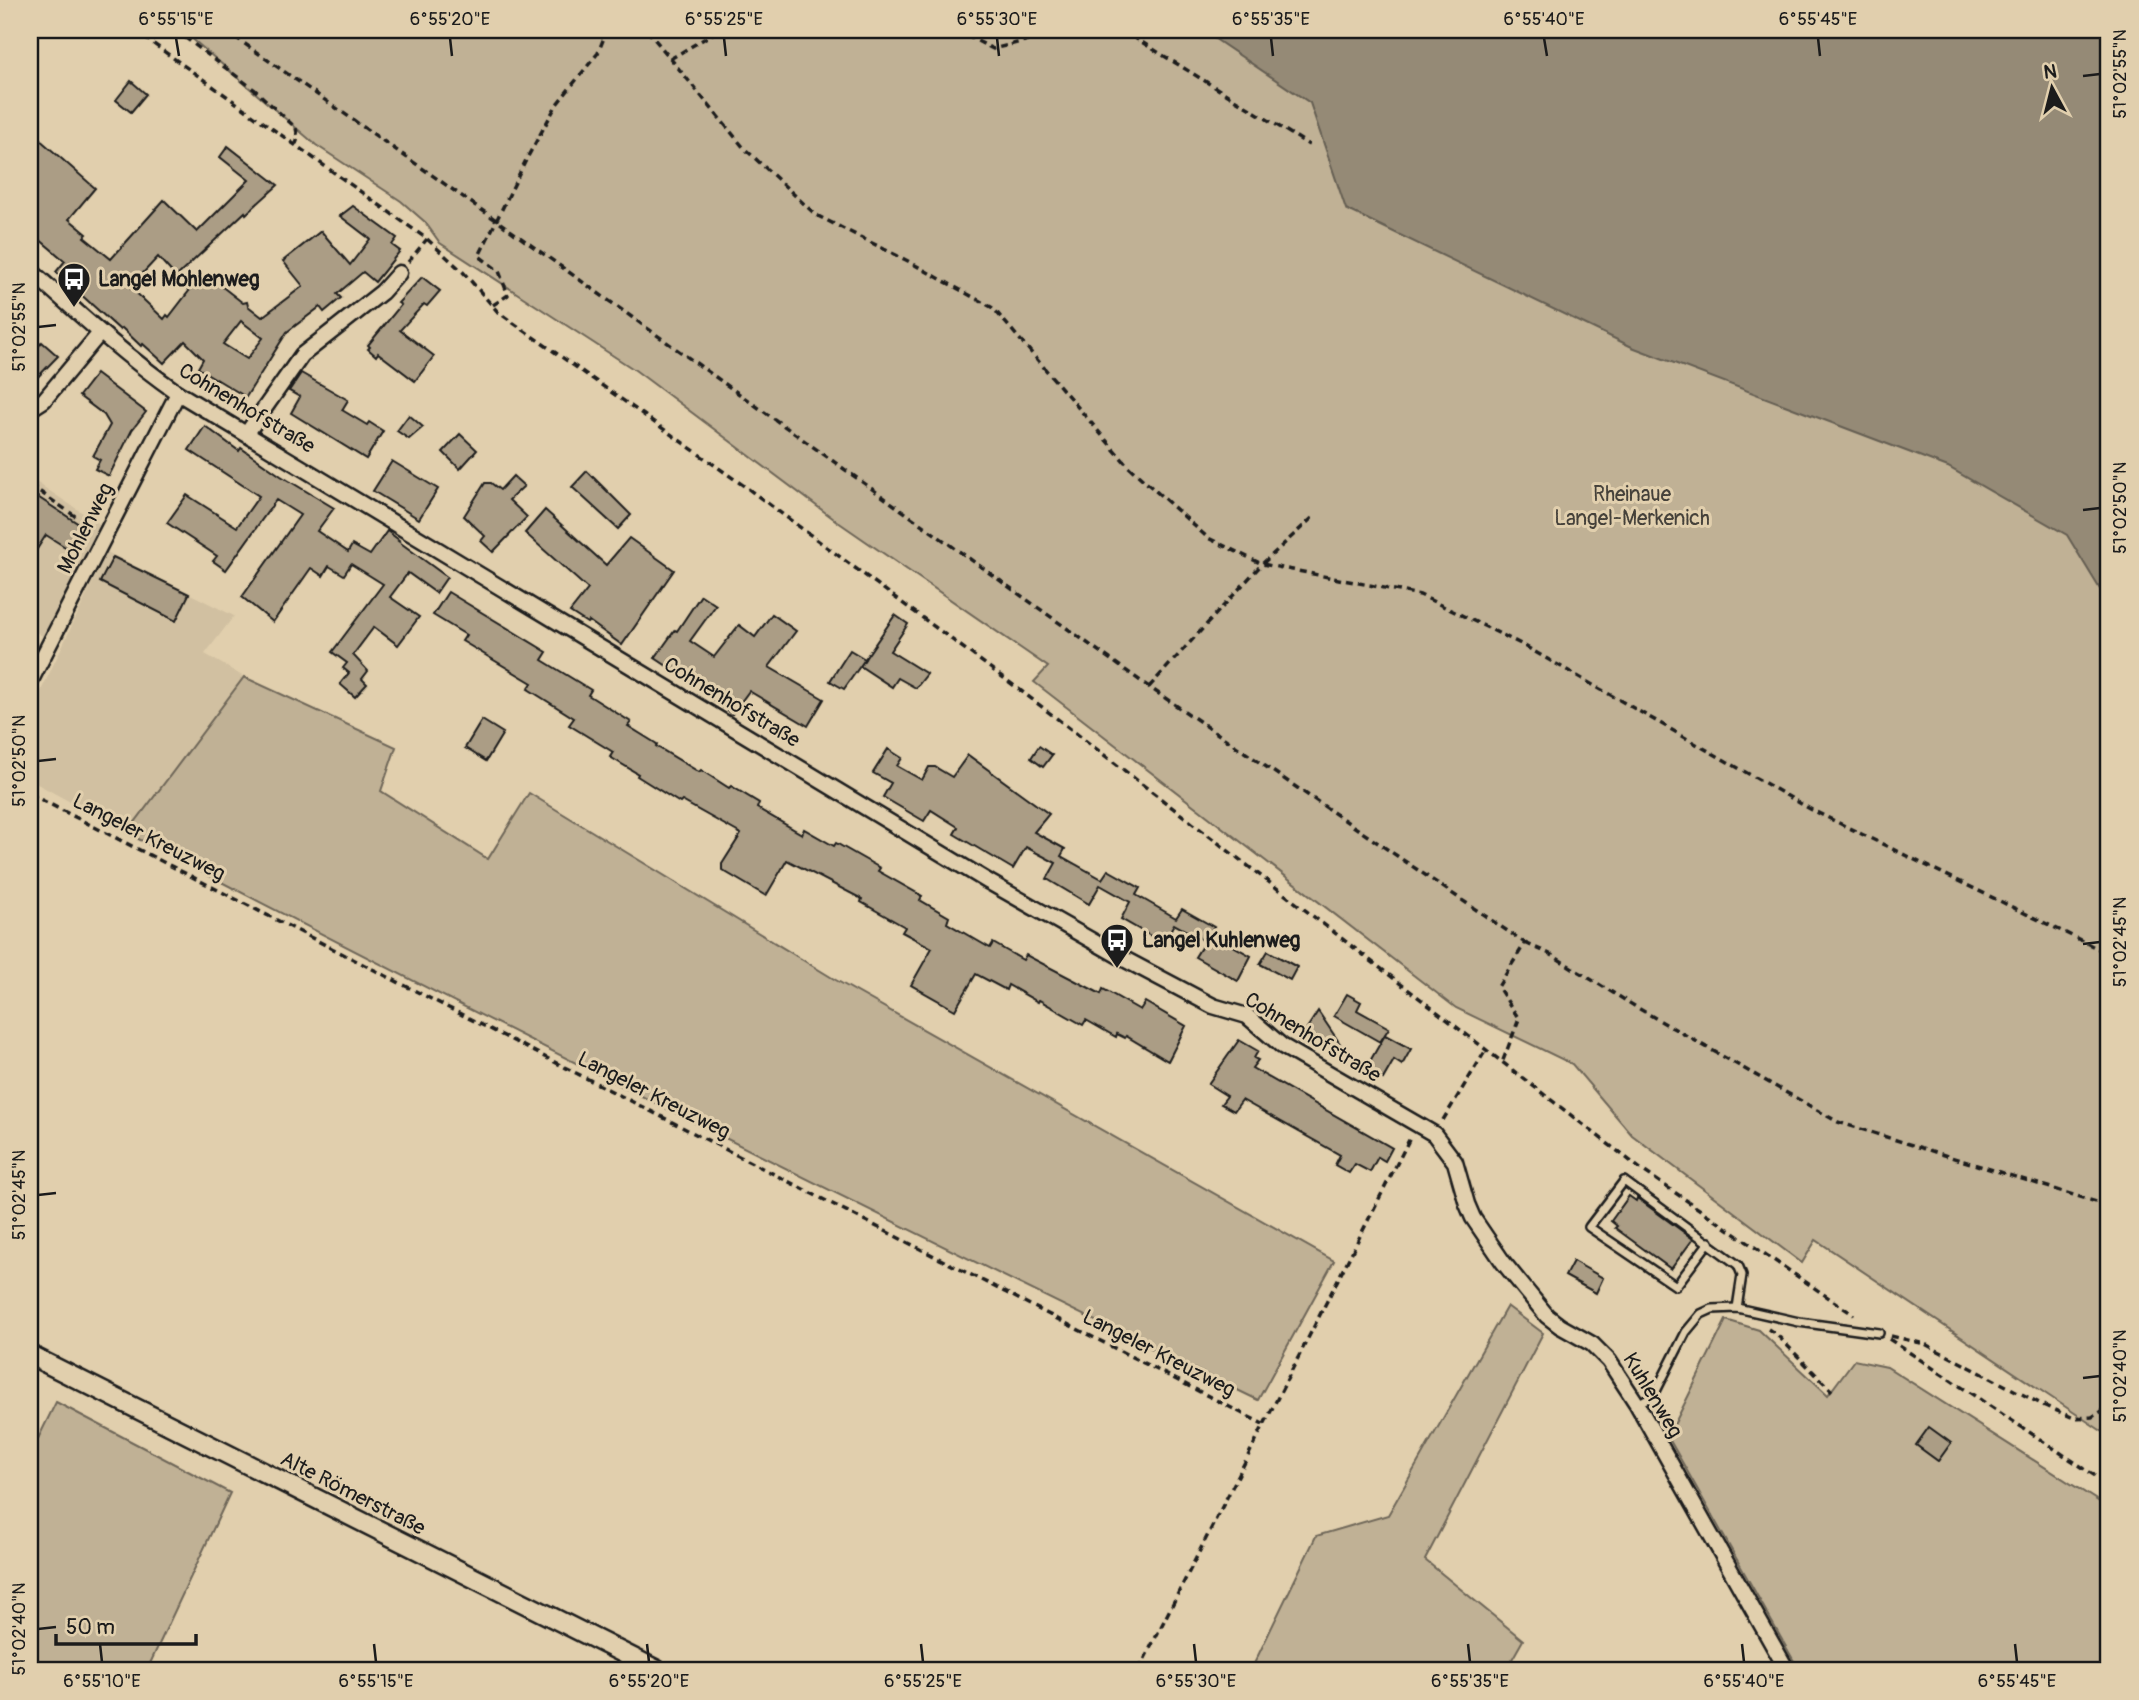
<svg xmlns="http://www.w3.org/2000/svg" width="2139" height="1700" font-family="Pangolin,sans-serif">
<rect width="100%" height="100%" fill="#e1cfad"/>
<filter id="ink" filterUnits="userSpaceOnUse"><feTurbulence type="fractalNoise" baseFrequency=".0143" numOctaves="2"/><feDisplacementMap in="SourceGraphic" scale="14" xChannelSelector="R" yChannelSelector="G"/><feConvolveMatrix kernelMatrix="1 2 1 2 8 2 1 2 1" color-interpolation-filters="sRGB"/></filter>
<g filter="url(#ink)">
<g fill="#d1c0a1">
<path d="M 30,478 L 101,525 L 44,637 L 30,628 Z"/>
<path d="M 107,552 L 234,616 L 205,654 L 244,677 L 127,833 L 30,780 L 30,714 Z"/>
</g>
<g fill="#c0b195" stroke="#6e6658" stroke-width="2">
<path d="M 182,30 L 2090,30 L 2109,41 L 2109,1436 L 1816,1240 L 1802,1263 L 1632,1135 L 1572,1064 L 1456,1008 L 1034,682 L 1048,667 L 838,522 L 635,370 L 440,243 L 425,222 L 401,201 L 316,145 Z"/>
<path d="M 244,677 L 396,747 L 381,791 L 488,859 L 529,793 L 834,979 L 1334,1261 L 1258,1400 C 878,1216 501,1028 127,833 Z"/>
<path d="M 1507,1306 L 1543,1333 L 1425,1560 L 1523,1640 L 1506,1670 L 1251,1670 L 1316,1536 L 1388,1515 Z"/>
<path d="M 1726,1320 L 1759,1330 L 1828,1395 L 1854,1360 L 1887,1367 L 2109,1508 L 2109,1670 L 1799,1670 L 1668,1437 Z"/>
<path d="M 56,1402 L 230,1493 L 147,1670 L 30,1670 L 30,1455 Z"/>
</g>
<path fill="#958a76" stroke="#655e52" stroke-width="2" d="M 1202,30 L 2109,30 L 2109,604 L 2067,535 L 1948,467 L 1632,347 L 1346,209 L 1310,103 Z"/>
<g fill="#ab9d85" stroke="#1c1c1c" stroke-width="2" fill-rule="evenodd">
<path d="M 131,81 L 146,94 L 131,112 L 116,100 Z"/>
<path d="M 30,131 L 95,188 L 69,219 L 87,234 L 84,237 L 111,259 L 164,200 L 197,232 L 249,180 L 220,157 L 228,146 L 278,185 L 246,214 L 245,212 L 176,277 L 158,257 L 130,287 L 164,319 L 167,315 L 169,317 L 189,291 L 182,283 L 211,278 L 243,303 L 247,302 L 248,306 L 262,317 L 303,286 L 283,261 L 321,231 L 350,265 L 370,239 L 340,216 L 353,206 L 397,238 L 392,245 L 400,251 L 375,282 L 363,272 L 337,294 L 341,298 L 324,312 L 320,307 L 287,332 L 246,397 L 198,368 L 203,359 L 185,341 L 164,363 L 143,344 L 141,346 L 122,328 L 120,330 L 56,272 L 65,261 L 39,239 L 30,250 ZM 241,321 L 263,338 L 247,359 L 223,344 Z"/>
<path d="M 422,277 L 440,291 L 427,306 L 424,304 L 400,330 L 434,356 L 415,381 L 378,353 L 376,356 L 368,349 L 370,347 L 368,345 L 401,305 L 398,303 Z"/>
<path d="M 42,342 L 58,356 L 30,385 L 30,356 Z"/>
<path d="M 301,373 L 348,400 L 342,410 L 367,425 L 369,422 L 383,431 L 366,459 L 291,413 L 300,397 L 289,391 Z"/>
<path d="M 96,374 L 146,412 L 132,430 L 109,476 L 95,469 L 100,460 L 93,456 L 110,425 L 104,415 L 79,396 Z"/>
<path d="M 409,415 L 423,427 L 409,439 L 397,431 Z"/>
<path d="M 205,426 L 239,451 L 241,448 L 281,476 L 334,508 L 317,531 L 348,552 L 352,545 L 370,555 L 387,531 L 399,540 L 398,541 L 447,577 L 436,593 L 408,573 L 390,597 L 419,617 L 398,645 L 374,627 L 353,655 L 368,671 L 362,679 L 367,684 L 355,697 L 340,684 L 349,673 L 343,668 L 347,663 L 332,652 L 383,584 L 351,564 L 344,575 L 329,566 L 323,576 L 311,568 L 273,622 L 242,597 L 300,515 L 276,500 L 226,570 L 213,561 L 217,556 L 167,523 L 187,495 L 237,527 L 259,496 L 189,450 Z"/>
<path d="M 460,434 L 477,450 L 460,469 L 443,452 Z"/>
<path d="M 392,461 L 438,489 L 419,519 L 373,491 Z"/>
<path d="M 587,471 L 631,515 L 618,529 L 572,487 Z"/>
<path d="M 513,476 L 524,486 L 509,500 L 527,517 L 493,552 L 481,541 L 485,536 L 464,516 L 485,483 L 491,483 L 500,490 Z"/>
<path d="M 30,492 L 85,528 L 70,550 L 46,535 L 30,560 Z"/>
<path d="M 545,510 L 606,565 L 629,538 L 674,570 L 622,645 L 589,621 L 587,623 L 570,612 L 588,589 L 525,533 Z"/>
<path d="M 113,557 L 189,594 L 176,621 L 100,582 Z"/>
<path d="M 448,592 L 547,652 L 542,660 L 591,690 L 588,695 L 631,722 L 628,726 L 657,744 L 656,746 L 699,772 L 701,770 L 729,788 L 731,786 L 759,803 L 757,808 L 802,834 L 804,829 L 834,846 L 836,843 L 880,868 L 878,871 L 922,896 L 920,900 L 949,917 L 947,923 L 990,948 L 993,943 L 1023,960 L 1026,955 L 1101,994 L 1103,989 L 1140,1010 L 1145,1002 L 1186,1026 L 1168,1061 L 1126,1036 L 1125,1038 L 1117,1034 L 1116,1037 L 1086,1020 L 1083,1025 L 1039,1000 L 1038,1002 L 1008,985 L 1006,990 L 976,974 L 955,1010 L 911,985 L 932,948 L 902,932 L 905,927 L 861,902 L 862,899 L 787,860 L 766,896 L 722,870 L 722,864 L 741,834 L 682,801 L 680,803 L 637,776 L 638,774 L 610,757 L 613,752 L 569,725 L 574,718 L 528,689 L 532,683 L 462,641 L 466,635 L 433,615 Z"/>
<path d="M 701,595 L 716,605 L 690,641 L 714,657 L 739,625 L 755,637 L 772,614 L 796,631 L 769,667 L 824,699 L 808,726 L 749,691 L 732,714 L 694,684 L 655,658 L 675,630 L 677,631 Z"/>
<path d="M 895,615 L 908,624 L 890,651 L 927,674 L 916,688 L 898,678 L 892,687 L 860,666 Z"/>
<path d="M 850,650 L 865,659 L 844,689 L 830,681 Z"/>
<path d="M 482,720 L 503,733 L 486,761 L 465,748 Z"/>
<path d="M 1039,746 L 1052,755 L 1043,767 L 1031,758 Z"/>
<path d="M 888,749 L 902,758 L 897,766 L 922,780 L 929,767 L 935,767 L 952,777 L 968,755 L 1049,814 L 1034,832 L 1065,849 L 1061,856 L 1102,879 L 1108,870 L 1140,888 L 1136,895 L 1176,918 L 1182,909 L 1214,927 L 1210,933 L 1251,956 L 1238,981 L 1195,957 L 1205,941 L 1174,924 L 1163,943 L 1121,919 L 1130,902 L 1100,885 L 1089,904 L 1047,879 L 1056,863 L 1026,847 L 1013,869 L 954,834 L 958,827 L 931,810 L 924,821 L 883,797 L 891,783 L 873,773 Z"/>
<path d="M 1268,951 L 1297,967 L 1290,980 L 1260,964 Z"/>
<path d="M 1347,994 L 1361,1002 L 1357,1010 L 1389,1028 L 1380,1042 L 1334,1016 Z"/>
<path d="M 1318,1011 L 1353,1063 L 1304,1033 Z"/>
<path d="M 1385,1035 L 1411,1049 L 1402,1065 L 1394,1060 L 1383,1079 L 1366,1068 Z"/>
<path d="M 1239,1040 L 1258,1051 L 1254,1058 L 1258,1060 L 1252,1068 L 1392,1148 L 1385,1161 L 1378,1157 L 1370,1172 L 1355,1164 L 1349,1173 L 1335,1165 L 1340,1155 L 1242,1100 L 1234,1111 L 1221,1104 L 1227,1096 L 1208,1084 Z"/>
<path d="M 1629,1196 L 1636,1201 L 1637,1198 L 1693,1239 L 1671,1269 L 1615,1228 L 1617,1226 L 1611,1221 Z"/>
<path d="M 1573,1261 L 1603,1278 L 1596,1293 L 1565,1276 Z"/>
<path d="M 1929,1427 L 1951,1443 L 1938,1461 L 1916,1445 Z"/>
</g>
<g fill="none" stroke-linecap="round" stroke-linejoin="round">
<defs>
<g id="service">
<path d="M 1709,1242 L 1676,1286 L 1589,1227 L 1624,1181 L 1738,1265 L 1742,1275 L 1737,1308"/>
<path d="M 1637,1404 L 1654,1395 L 1686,1332 L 1701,1314 L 1712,1309 L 1737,1308 L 1799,1322 L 1879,1333"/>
</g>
<g id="minor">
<path d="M 30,270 C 78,313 125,356 178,393 L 989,882 L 1126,960 L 1213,1006 L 1247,1016 L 1282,1046 L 1434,1134 L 1455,1162 L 1467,1204 L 1473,1218 L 1503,1262 L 1547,1316 L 1560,1326 L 1592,1344 L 1609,1361 L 1637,1404 L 1787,1670"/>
<path d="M 30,409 L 44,400 L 100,333"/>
<path d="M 247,433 L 302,355 L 382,292 L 399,273"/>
<path d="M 30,682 L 178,393"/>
</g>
<path id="tertiary" d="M 30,1355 L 657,1670"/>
</defs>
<use href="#service" stroke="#1c1c1c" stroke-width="12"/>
<use href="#minor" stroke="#1c1c1c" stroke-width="19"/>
<use href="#tertiary" stroke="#1c1c1c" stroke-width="23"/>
<g stroke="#1c1c1c" stroke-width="3.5" stroke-dasharray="7 5" stroke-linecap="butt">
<path d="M 134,30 L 427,239 L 463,272 L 498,312 L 747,488 L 1020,690 L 1642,1170 L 1854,1315"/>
<path d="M 175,30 L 255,90 L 296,128 L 298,138 L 296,144"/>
<path d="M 225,30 L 496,220 L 1149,687 L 1525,943 L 1498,987 L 1519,1019 L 1502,1063"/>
<path d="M 647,30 L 744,148 L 816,215 L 906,260 L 993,308 L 1129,467 L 1208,538 L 1262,564 L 1420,595 L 1523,645 L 1812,810 L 2109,954"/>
<path d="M 956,30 L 993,49 L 1068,30"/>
<path d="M 1122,30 L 1309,145"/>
<path d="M 670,59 L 719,30"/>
<path d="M 408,262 L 427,239"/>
<path d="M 493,305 L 508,295 L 499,271 L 479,256 L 527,158 L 557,104 L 598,53 L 607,30"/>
<path d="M 30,485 L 91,527"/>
<path d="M 1149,687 L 1262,564 L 1312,518"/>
<path d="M 30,794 L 1263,1424"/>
<path d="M 1525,943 L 1550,954 L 1636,1007 L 1838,1122 L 2109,1206"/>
<path d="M 1443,1120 L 1486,1050"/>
<path d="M 1768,1329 L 1777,1335 L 1832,1391"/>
<path d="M 1891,1336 L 1925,1344 L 2045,1406 L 2074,1418 L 2092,1417 L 2109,1407"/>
<path d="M 1889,1339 L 2109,1485"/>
<path d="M 1139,1670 L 1410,1138"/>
</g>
<use href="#service" stroke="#e1cfad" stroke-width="7"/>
<use href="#minor" stroke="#e1cfad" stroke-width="14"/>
<use href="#tertiary" stroke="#e1cfad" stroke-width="18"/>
</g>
</g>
<path fill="none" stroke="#1c1c1c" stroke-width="2.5" d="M 176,38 L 179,56M 450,38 L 452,56M 724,38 L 726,56M 997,38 L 999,56M 1271,38 L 1273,56M 1544,38 L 1547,56M 1818,38 L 1820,56M 2083,76 L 2100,74M 38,327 L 56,325M 2083,510 L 2100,508M 38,761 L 56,759M 2083,944 L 2100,942M 38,1195 L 56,1193M 2083,1378 L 2100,1376M 38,1629 L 56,1627M 100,1644 L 102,1662M 374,1644 L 376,1662M 647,1644 L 649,1662M 921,1644 L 923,1662M 1194,1644 L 1196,1662M 1468,1644 L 1470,1662M 1742,1644 L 1744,1662M 2015,1644 L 2017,1662"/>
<defs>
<symbol id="bus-pin" viewBox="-11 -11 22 30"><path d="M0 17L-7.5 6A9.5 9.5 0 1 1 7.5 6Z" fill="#1c1c1c" stroke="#e1cfad"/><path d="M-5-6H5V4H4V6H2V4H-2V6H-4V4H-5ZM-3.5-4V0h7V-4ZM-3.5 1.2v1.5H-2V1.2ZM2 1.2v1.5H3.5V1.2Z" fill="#fff"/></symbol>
</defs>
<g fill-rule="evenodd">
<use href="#bus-pin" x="55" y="260" width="38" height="52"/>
<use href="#bus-pin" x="1098" y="921" width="38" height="52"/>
</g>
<g text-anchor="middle" stroke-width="6" stroke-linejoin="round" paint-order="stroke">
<g font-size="21" font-weight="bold" fill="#1c1c1c" stroke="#e1cfad" text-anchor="start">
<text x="98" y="286">Langel Mohlenweg</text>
<text x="1142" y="947">Langel Kuhlenweg</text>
</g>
<g font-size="21" fill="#1c1c1c" stroke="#e1cfad">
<text transform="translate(247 408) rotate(31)" y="7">Cohnenhofstraße</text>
<text transform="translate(85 528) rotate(-63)" y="7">Mohlenweg</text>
<text transform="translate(732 702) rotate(31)" y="7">Cohnenhofstraße</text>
<text transform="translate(149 837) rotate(27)" y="7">Langeler Kreuzweg</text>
<text transform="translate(1313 1037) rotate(31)" y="7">Cohnenhofstraße</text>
<text transform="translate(654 1095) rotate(27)" y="7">Langeler Kreuzweg</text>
<text transform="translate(1159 1353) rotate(27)" y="7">Langeler Kreuzweg</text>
<text transform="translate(1653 1395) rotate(59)" y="7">Kuhlenweg</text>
<text transform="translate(353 1493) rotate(27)" y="7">Alte Römerstraße</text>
</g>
<g font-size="21" fill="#45413a" stroke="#e1cfad">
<text x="1632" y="501">Rheinaue<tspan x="1632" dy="24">Langel-Merkenich</tspan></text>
</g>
</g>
<rect width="2139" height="1700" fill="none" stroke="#e1cfad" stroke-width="77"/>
<g transform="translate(2052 88) rotate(353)" stroke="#e1cfad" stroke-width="5" paint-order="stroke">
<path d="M0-5L12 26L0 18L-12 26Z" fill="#1c1c1c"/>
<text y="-10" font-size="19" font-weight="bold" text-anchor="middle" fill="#1c1c1c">N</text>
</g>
<path d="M56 1634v10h140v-10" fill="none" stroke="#1c1c1c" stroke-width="3.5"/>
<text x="66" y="1634" font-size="21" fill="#1c1c1c" stroke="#e1cfad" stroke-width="5" paint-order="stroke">50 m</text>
<rect x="38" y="38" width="2062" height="1624" fill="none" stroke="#1c1c1c" stroke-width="2.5"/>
<g font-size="18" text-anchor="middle" fill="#1c1c1c">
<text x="176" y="25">6°55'15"E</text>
<text x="450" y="25">6°55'20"E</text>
<text x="724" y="25">6°55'25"E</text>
<text x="997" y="25">6°55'30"E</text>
<text x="1271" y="25">6°55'35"E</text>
<text x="1544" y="25">6°55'40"E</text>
<text x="1818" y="25">6°55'45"E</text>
<text transform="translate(2120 74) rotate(-90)" y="6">51°02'55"N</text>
<text transform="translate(19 327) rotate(-90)" y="6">51°02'55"N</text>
<text transform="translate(2120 508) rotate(-90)" y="6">51°02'50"N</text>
<text transform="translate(19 761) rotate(-90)" y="6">51°02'50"N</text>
<text transform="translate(2120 942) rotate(-90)" y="6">51°02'45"N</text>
<text transform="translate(19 1195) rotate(-90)" y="6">51°02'45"N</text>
<text transform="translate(2120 1376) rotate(-90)" y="6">51°02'40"N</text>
<text transform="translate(19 1629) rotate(-90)" y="6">51°02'40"N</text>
<text x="102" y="1687">6°55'10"E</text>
<text x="376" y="1687">6°55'15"E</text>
<text x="649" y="1687">6°55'20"E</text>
<text x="923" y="1687">6°55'25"E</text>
<text x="1196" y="1687">6°55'30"E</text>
<text x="1470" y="1687">6°55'35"E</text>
<text x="1744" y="1687">6°55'40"E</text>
<text x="2017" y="1687">6°55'45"E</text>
</g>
</svg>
